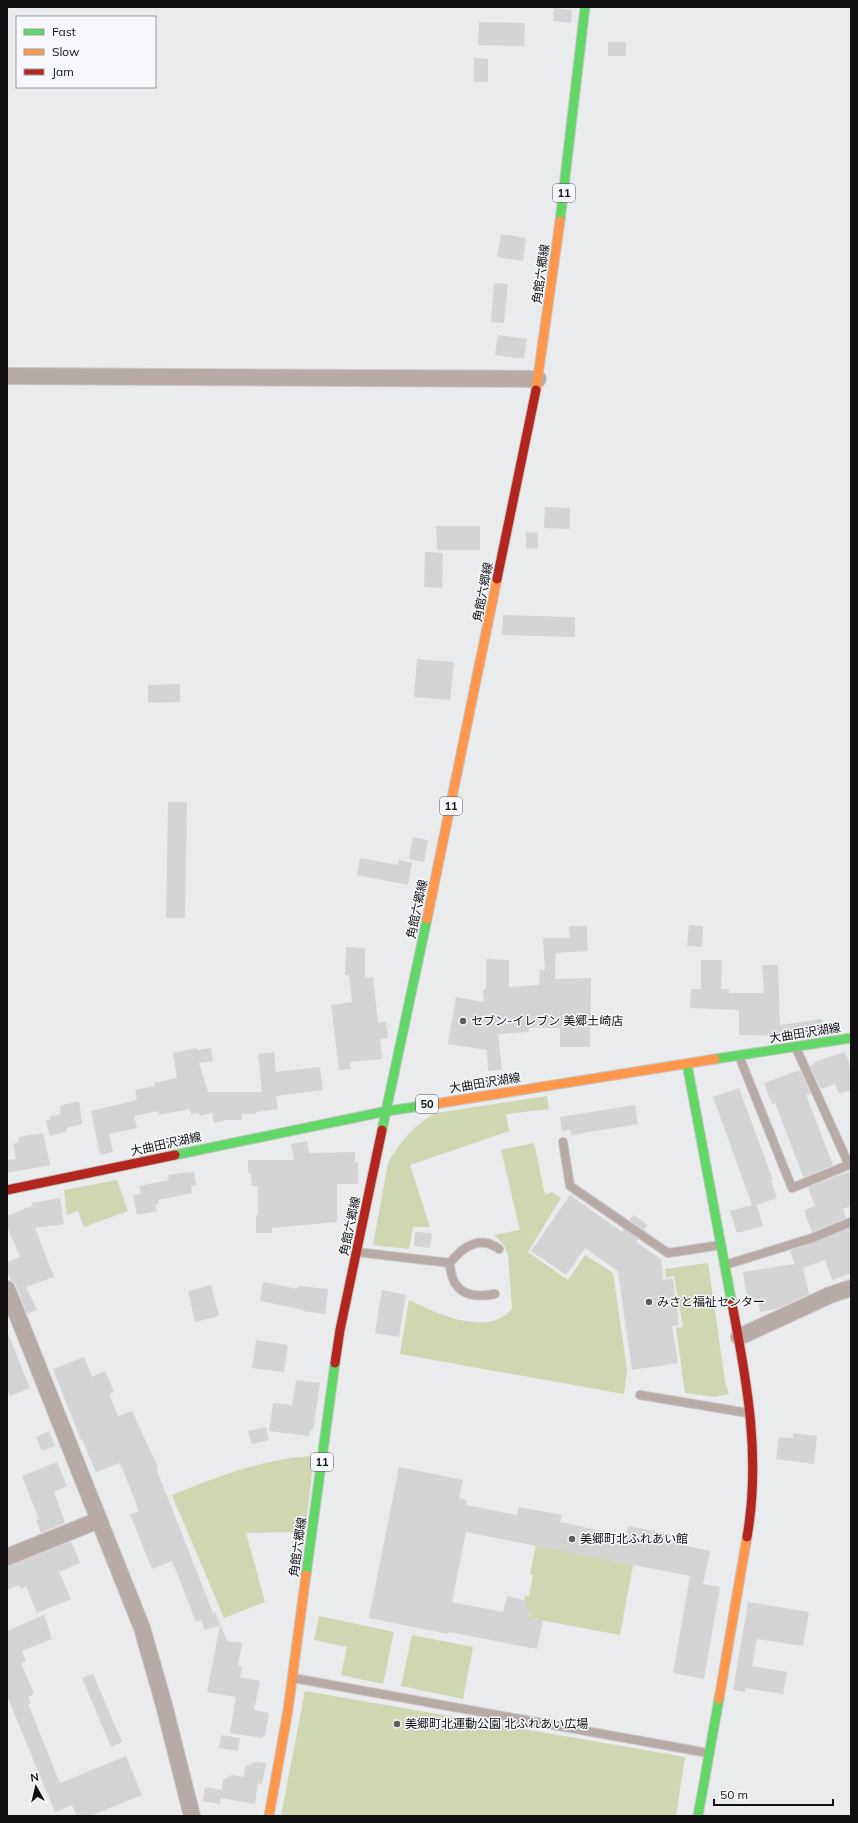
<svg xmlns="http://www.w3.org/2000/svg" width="858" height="1823" font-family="Mulish,'Noto Sans JP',sans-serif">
<rect width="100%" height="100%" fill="#eaebec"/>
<g fill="#ced7b1">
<path d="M 547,1096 L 549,1109 L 506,1114 L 509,1131 L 410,1165 L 430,1227 L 413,1227 L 409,1249 L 373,1245 L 388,1163 C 398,1144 417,1122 436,1113 Z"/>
<path d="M 534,1143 L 545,1195 L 552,1192 L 561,1198 L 528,1252 L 568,1280 L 585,1255 L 613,1273 L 627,1370 L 624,1394 L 400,1354 L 409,1300 C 436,1313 487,1338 512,1309 L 508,1255 L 504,1245 L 494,1235 L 520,1230 L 501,1150 Z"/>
<path d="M 117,1180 L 128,1211 L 84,1227 L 78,1211 L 67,1215 L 64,1190 Z"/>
<path d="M 708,1263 L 725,1381 L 729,1394 L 714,1397 L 685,1393 L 676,1328 L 683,1327 L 674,1276 L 666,1278 L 665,1269 Z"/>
<path d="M 314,1456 L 305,1532 L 246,1533 L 265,1602 L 224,1618 L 172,1495 C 217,1477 265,1458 314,1456 Z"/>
<path d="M 536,1545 L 633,1565 L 620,1635 L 529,1618 L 530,1611 L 523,1609 L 525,1596 L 529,1596 L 533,1575 L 530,1574 Z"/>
<path d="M 319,1616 L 394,1632 L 383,1684 L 341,1675 L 347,1647 L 314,1640 Z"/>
<path d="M 412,1635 L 473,1647 L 463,1699 L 401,1686 Z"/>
<path d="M 305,1691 L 685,1757 L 676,1816 L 281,1816 Z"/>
</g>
<g fill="#d4d4d5">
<path d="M 554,8 L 572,10 L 571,23 L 553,21 Z"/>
<path d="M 479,22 L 525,23 L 524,46 L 478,45 Z"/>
<rect x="608" y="42" width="18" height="14"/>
<path d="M 474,58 L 488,59 L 488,82 L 474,82 Z"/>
<path d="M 501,234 L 526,238 L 523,261 L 497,257 Z"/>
<path d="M 494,283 L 508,284 L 504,323 L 491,322 Z"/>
<path d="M 498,335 L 527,339 L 524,359 L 495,355 Z"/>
<path d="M 545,507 L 570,508 L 570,529 L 544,528 Z"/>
<path d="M 436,526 L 480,526 L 480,550 L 437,550 Z"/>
<path d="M 526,532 L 538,533 L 538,549 L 526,548 Z"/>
<path d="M 425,552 L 443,553 L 442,588 L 424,587 Z"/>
<path d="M 503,615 L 575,617 L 575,637 L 502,635 Z"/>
<path d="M 417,659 L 454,662 L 450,700 L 414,697 Z"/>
<path d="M 180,684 L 180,702 L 148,703 L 148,685 Z"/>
<path d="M 168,802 L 187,802 L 185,918 L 166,918 Z"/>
<path d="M 413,837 L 428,840 L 424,862 L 409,859 Z"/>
<path d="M 360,858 L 398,865 L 399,860 L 412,863 L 408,885 L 357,875 Z"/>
<path d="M 689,925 L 703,926 L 702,947 L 687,946 Z"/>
<path d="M 569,926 L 587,926 L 588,951 L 556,953 L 555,979 L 591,978 L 590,1047 L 560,1047 L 560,1028 L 529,1028 L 529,1032 L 498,1034 L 502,1070 L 488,1071 L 487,1050 L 448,1044 L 456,997 L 484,1002 L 483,989 L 486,989 L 486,959 L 509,960 L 509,987 L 539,985 L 540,970 L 545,970 L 543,938 L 570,938 Z"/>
<path d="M 346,947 L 365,948 L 365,978 L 373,977 L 378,1023 L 386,1022 L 388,1038 L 380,1039 L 382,1059 L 350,1062 L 351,1069 L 339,1070 L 331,1005 L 352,1002 L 349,975 L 345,975 Z"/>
<path d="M 701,960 L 722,960 L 721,989 L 729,989 L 729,993 L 764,993 L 762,965 L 778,965 L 780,1025 L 822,1019 L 824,1030 L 786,1036 L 739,1035 L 739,1010 L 690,1008 L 691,989 L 701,989 Z"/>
<path d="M 197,1048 L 197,1050 L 211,1048 L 213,1061 L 199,1063 L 208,1092 L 262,1092 L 258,1054 L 274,1052 L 276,1072 L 320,1067 L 323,1090 L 276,1096 L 278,1109 L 256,1112 L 256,1114 L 242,1114 L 242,1120 L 226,1120 L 214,1123 L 212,1113 L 199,1116 L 199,1113 L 191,1114 L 190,1109 L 159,1115 L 158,1111 L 134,1116 L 137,1128 L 109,1134 L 113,1152 L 100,1155 L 91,1111 L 137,1100 L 135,1090 L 155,1086 L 154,1083 L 177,1078 L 173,1053 Z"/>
<path d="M 845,1052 L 851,1069 L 851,1090 L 839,1094 L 835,1084 L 821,1089 L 810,1066 L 815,1064 L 814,1062 Z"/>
<path d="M 800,1070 L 811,1093 L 806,1095 L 833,1165 L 805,1177 L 803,1176 L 775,1103 L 772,1104 L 764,1083 Z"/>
<path d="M 739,1088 L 773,1180 L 771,1180 L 777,1198 L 757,1205 L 763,1226 L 737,1233 L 730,1211 L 752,1205 L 713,1097 Z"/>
<path d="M 79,1101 L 82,1124 L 66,1128 L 67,1131 L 50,1136 L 46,1121 L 50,1120 L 49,1117 L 61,1114 L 60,1106 Z"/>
<path d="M 635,1105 L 638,1124 L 571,1135 L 571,1130 L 562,1131 L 560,1117 Z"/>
<path d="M 43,1133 L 50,1165 L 7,1173 L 7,1160 L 16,1159 L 13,1144 L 19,1142 L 18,1137 Z"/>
<path d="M 307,1141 L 309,1153 L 355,1152 L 355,1163 L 358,1162 L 358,1184 L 337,1184 L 337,1222 L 272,1228 L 272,1233 L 256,1233 L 256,1215 L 258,1215 L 258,1186 L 252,1186 L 251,1173 L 248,1173 L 248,1160 L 294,1160 L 291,1144 Z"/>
<path d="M 851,1171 L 851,1206 L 843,1209 L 846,1218 L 812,1232 L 804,1210 L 815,1206 L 808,1187 Z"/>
<path d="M 187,1172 L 187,1173 L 194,1172 L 196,1185 L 191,1186 L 192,1193 L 158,1200 L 159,1204 L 155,1205 L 157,1211 L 137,1215 L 133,1195 L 141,1194 L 139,1186 L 169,1180 L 168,1175 Z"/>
<path d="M 570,1195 L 622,1232 L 624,1229 L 638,1239 L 636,1242 L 661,1259 L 663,1280 L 673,1278 L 679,1325 L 672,1326 L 678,1363 L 632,1370 L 618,1271 L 585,1248 L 566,1275 L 531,1251 Z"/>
<path d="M 60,1198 L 64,1224 L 35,1228 L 54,1277 L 26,1287 L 37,1310 L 27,1314 L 16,1285 L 11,1280 L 7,1271 L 7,1262 L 20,1257 L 7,1226 L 7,1216 L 32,1206 L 32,1203 Z"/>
<path d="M 634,1215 L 648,1225 L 644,1230 L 630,1220 Z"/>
<path d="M 850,1228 L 851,1273 L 832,1280 L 825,1260 L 803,1268 L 809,1294 L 777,1309 L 760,1312 L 758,1302 L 748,1304 L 743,1272 L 795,1264 L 790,1251 Z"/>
<path d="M 415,1232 L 432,1233 L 430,1248 L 414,1246 Z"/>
<path d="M 263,1282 L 298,1289 L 298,1286 L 328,1289 L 325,1314 L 303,1311 L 304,1310 L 260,1301 Z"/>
<path d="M 211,1285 L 219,1316 L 195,1322 L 188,1291 Z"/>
<path d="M 382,1290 L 406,1295 L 399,1337 L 375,1333 Z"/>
<path d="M 7,1331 L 30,1388 L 10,1396 L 7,1388 Z"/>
<path d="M 256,1340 L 288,1345 L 284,1372 L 252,1368 Z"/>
<path d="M 84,1357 L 92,1377 L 105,1371 L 114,1392 L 109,1394 L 118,1416 L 132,1411 L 158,1467 L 156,1468 L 213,1613 L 215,1612 L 227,1641 L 242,1643 L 238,1666 L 242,1667 L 240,1677 L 260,1681 L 254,1710 L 269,1713 L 265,1736 L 263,1736 L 263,1738 L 230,1733 L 236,1697 L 207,1692 L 220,1625 L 205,1630 L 201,1620 L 196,1622 L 172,1561 L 152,1569 L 130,1514 L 139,1511 L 120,1463 L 96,1472 L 82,1439 L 81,1440 L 53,1369 Z"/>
<path d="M 296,1380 L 320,1383 L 313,1430 L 310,1430 L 309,1436 L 269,1431 L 273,1403 L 292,1405 Z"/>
<path d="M 266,1427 L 269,1440 L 252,1444 L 248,1431 Z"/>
<path d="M 49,1431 L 55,1446 L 42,1451 L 36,1437 Z"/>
<path d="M 793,1433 L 817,1436 L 814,1464 L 776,1459 L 779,1437 L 793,1438 Z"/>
<path d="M 57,1462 L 67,1486 L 54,1492 L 65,1523 L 41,1533 L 36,1520 L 39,1519 L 22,1476 Z"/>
<path d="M 399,1467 L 463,1480 L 459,1498 L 467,1500 L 466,1505 L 517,1515 L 519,1507 L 562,1515 L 560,1522 L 626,1536 L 628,1526 L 670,1534 L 668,1542 L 710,1551 L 703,1584 L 720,1587 L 704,1679 L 673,1673 L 690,1576 L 466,1532 L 452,1602 L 503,1612 L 507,1596 L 528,1601 L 526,1610 L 530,1610 L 529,1618 L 543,1621 L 537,1649 L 449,1632 L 448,1634 L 369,1618 Z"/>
<path d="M 71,1541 L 80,1563 L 59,1572 L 71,1599 L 37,1613 L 26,1586 L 21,1589 L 19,1585 L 7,1590 L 7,1566 Z"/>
<path d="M 748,1602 L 809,1612 L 803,1646 L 757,1639 L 752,1666 L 787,1672 L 783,1694 L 745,1688 L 745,1692 L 733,1690 Z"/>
<path d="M 44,1615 L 52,1639 L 22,1651 L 26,1661 L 21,1663 L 34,1694 L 28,1697 L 31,1703 L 28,1704 L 60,1783 L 126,1756 L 142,1795 L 90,1816 L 77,1816 L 72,1805 L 55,1812 L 7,1696 L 7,1631 Z"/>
<path d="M 93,1674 L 122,1742 L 111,1747 L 82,1678 Z"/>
<path d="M 221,1735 L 240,1738 L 238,1751 L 219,1748 Z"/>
<path d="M 255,1762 L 266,1763 L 262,1784 L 258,1783 L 255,1804 L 221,1798 L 220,1804 L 203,1801 L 205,1787 L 222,1790 L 223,1780 L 232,1775 L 244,1777 L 245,1767 Z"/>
</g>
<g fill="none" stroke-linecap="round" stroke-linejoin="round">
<defs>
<g id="lane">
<path d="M 796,1048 L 849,1165"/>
<path d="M 739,1056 L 792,1188 L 851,1164"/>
<path d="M 563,1142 L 570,1186 L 668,1253 L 721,1245"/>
<path d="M 357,1252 L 450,1263 C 463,1246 480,1235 499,1249"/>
<path d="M 450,1263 C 451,1292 468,1299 495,1294"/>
<path d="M 725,1265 L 812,1238 L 851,1222"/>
<path d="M 640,1395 L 748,1413"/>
<path d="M 293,1678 L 708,1753"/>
</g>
<g id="street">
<path d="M 7,376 L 538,379"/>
<path d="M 7,1289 L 142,1628 L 164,1705 L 192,1816"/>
<path d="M 739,1337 L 830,1295 L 851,1288"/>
<path d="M 7,1557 L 99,1520"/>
</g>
<g id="fast">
<path d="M 560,221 L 585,7"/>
<path d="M 715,1059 L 851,1038"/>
<path d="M 687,1064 L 732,1304"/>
<path d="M 382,1130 L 427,919"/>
<path d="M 175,1155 L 387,1111 L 422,1106"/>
<path d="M 306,1575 L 335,1363"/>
<path d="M 698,1816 L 719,1699"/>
</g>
<g id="slow">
<path d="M 536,390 L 560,221"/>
<path d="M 427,919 L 497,579"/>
<path d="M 422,1106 L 715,1059"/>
<path d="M 719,1699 L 747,1537"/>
<path d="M 269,1816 L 288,1710 L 306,1575"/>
</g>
<g id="jam">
<path d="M 497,579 L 536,390"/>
<path d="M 7,1190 L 175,1155"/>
<path d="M 732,1304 C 747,1381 761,1458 747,1537"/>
<path d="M 335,1363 L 340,1330 L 382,1130"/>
</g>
</defs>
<use href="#lane" stroke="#c7c8c9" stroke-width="10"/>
<use href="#street" stroke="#c7c8c9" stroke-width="18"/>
<use href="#fast" stroke="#c7c8c9" stroke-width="11"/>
<use href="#slow" stroke="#c7c8c9" stroke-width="11"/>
<use href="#jam" stroke="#c7c8c9" stroke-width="11"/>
<use href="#lane" stroke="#b8aaa6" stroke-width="8"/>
<use href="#street" stroke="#b8aaa6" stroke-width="16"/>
<use href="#fast" stroke="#63d668" stroke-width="9"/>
<use href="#slow" stroke="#ff974d" stroke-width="9"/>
<use href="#jam" stroke="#b3261e" stroke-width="9"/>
</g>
<g fill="#5c5d5e" stroke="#f6f8fb" stroke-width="1.5">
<circle cx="463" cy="1021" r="4"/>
<circle cx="649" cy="1302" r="4"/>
<circle cx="572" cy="1539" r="4"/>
<circle cx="397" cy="1724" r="4"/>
</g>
<g text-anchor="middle" stroke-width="3" stroke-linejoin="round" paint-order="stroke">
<g fill="#f6f8fb" stroke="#555657" stroke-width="1">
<rect x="553" y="184" width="22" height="18" rx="3"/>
<rect x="440" y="797" width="22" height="18" rx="3"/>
<rect x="416" y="1095" width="22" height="18" rx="3"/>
<rect x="311" y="1453" width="22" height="18" rx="3"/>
</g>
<g font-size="11" font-weight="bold" fill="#101011">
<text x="564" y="197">11</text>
<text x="451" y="810">11</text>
<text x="427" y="1108">50</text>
<text x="322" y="1466">11</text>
</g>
<g font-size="12" fill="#101011" stroke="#f6f8fb">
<text transform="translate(541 274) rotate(-82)" y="4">角館六郷線</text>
<text transform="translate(483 592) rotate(-79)" y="4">角館六郷線</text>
<text transform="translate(417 909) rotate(-78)" y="4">角館六郷線</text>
<text transform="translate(805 1033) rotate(-9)" y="4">大曲田沢湖線</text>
<text transform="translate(485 1083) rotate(-9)" y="4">大曲田沢湖線</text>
<text transform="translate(166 1144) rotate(-12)" y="4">大曲田沢湖線</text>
<text transform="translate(350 1226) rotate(-78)" y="4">角館六郷線</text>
<text transform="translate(298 1547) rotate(-82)" y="4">角館六郷線</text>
</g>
<g font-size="12" fill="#101011" stroke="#f6f8fb" text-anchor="start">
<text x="471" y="1025">セブン-イレブン 美郷土崎店</text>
<text x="657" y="1306">みさと福祉センター</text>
<text x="580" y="1543">美郷町北ふれあい館</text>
<text x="405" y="1728">美郷町北運動公園 北ふれあい広場</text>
</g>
</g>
<rect width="858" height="1823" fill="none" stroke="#101011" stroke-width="16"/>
<rect x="16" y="16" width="140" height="72" fill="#f6f8fb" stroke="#9a9b9d"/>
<rect x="24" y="29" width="20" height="6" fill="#63d668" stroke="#9a9b9d"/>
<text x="52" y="36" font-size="12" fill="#101011">Fast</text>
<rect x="24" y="49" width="20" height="6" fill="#ff974d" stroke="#9a9b9d"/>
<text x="52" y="56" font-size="12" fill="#101011">Slow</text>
<rect x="24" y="69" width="20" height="6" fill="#b3261e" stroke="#9a9b9d"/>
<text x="52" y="76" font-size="12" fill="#101011">Jam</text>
<g transform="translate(36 1787) rotate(352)" stroke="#f6f8fb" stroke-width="3" paint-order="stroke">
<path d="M0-3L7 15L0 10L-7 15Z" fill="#101011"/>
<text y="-6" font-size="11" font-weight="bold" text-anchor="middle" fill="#101011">N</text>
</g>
<path d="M714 1799v6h119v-6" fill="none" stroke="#101011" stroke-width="2"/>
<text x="720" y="1799" font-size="12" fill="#101011" stroke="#f6f8fb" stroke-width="3" paint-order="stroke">50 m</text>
</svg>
